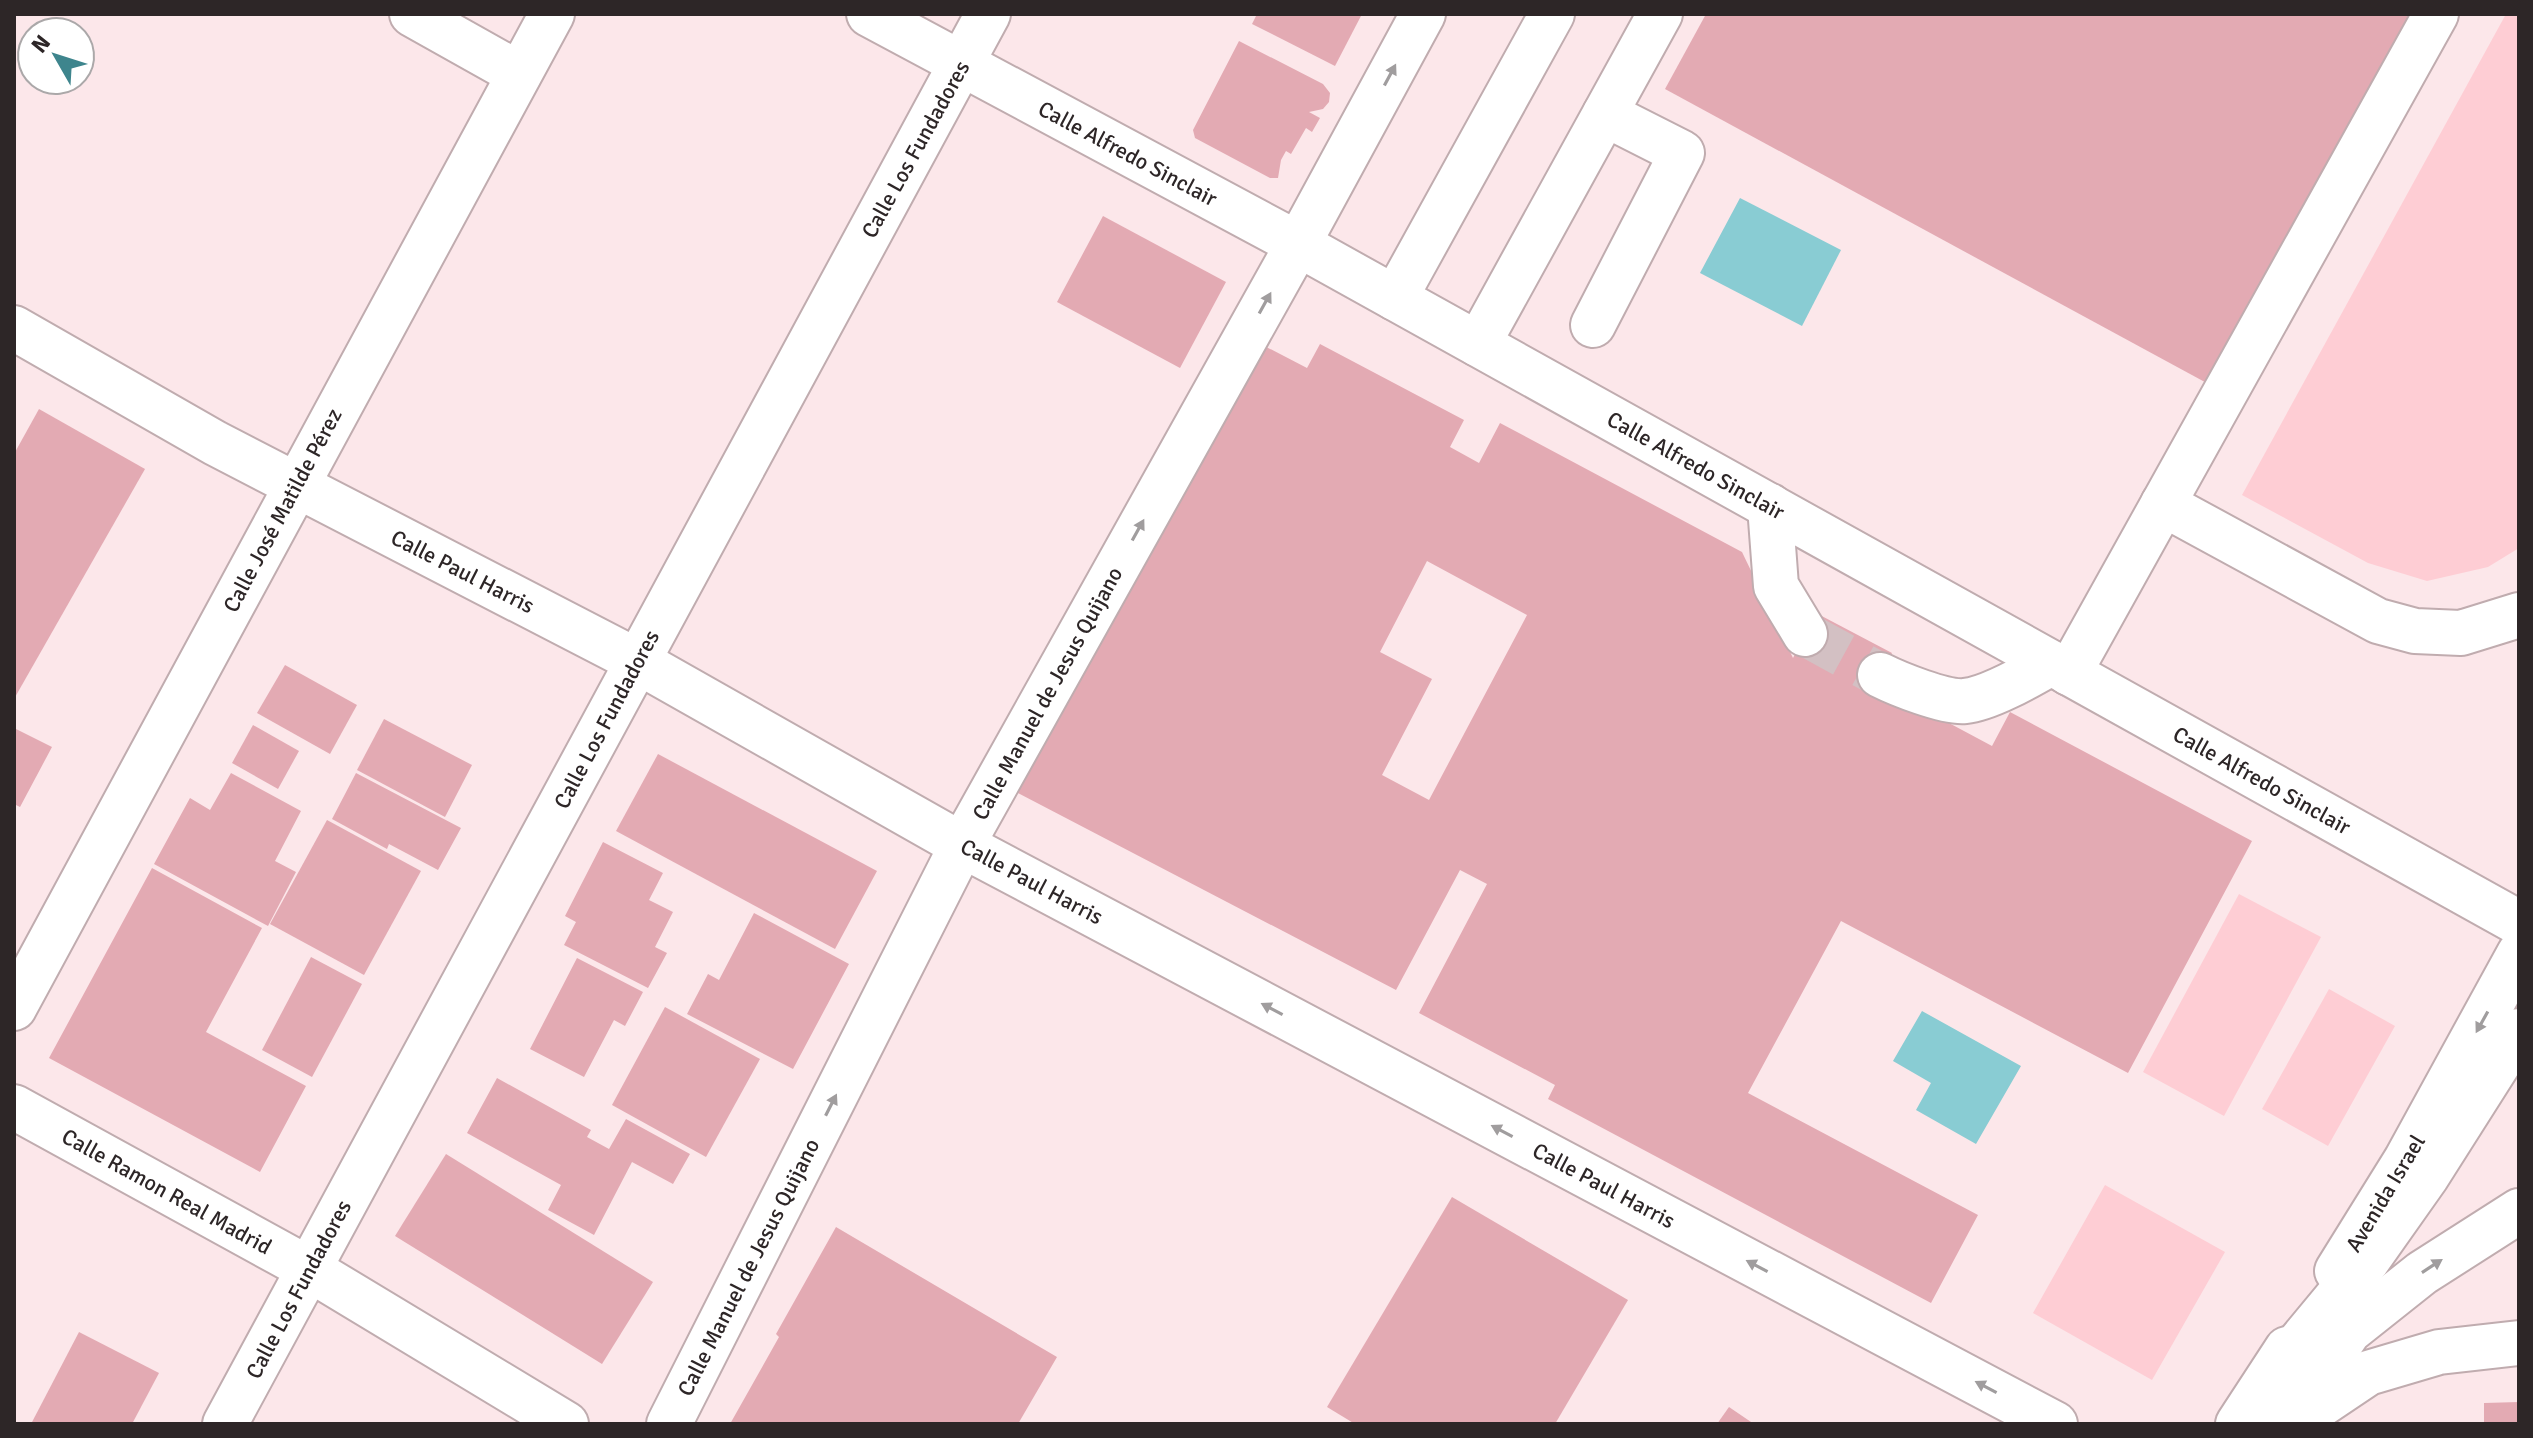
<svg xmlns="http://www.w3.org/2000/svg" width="2533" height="1438" font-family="Signika,sans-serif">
<rect width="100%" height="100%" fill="#fce7ea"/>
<g fill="#fecdd4">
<path d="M 2506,14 L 2519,14 L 2519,548 L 2488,567 L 2427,581 L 2368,563 L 2242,495 Z"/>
<path d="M 2239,894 L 2321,937 L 2224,1116 L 2143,1072 Z"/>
<path d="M 2329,989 L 2395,1026 L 2328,1146 L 2262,1109 Z"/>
<path d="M 2105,1185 L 2225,1252 L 2152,1380 L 2033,1313 Z"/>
</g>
<g fill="#89ccd3">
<path d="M 1740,198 L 1841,250 L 1802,326 L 1700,273 Z"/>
<path d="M 1922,1011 L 2021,1066 L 1976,1144 L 1916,1110 L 1931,1083 L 1893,1061 Z"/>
</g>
<g fill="#e3aab3" fill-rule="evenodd">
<path d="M 1257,14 L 1362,14 L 1335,66 L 1252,24 Z"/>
<path d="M 1706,14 L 2418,14 L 2214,387 L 1665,89 Z"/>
<path d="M 1239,41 L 1323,84 L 1330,93 L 1329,102 L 1323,109 L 1309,112 L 1320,118 L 1312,132 L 1306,128 L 1291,154 L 1286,151 L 1281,160 L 1278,178 L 1270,178 L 1195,138 L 1193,130 Z"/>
<path d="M 1103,216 L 1226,282 L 1180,368 L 1057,302 Z"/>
<path d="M 1251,339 L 1307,368 L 1320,344 L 1464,420 L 1450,447 L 1479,463 L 1500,423 L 1742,552 L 1793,658 L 1816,613 L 1892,653 L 1876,684 L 1992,746 L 2010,712 L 2252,841 L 2128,1073 L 1841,921 L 1748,1093 L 1978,1215 L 1931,1303 L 1548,1099 L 1555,1085 L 1419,1013 L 1487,884 L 1460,870 L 1396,990 L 1014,791 ZM 1427,561 L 1527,615 L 1429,800 L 1382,775 L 1432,679 L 1380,652 Z"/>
<path d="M 39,409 L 145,469 L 14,699 L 14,454 Z"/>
<path d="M 285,665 L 357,705 L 330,754 L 257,713 Z"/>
<path d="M 384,719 L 472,765 L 445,817 L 357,770 Z"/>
<path d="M 253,725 L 299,751 L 278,789 L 232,763 Z"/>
<path d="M 14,728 L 52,747 L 20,807 L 14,804 Z"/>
<path d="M 658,754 L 877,871 L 835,949 L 616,831 Z"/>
<path d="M 231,773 L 301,811 L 275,861 L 296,872 L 268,926 L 154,864 L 190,798 L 210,810 Z"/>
<path d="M 356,773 L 461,828 L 438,870 L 389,844 L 387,849 L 332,819 Z"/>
<path d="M 327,820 L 421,871 L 364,975 L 270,924 Z"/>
<path d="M 603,842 L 663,873 L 649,900 L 673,912 L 655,947 L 667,953 L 648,988 L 564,945 L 576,922 L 565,916 Z"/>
<path d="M 152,868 L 262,928 L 206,1032 L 306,1086 L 260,1172 L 49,1058 Z"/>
<path d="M 754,913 L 849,964 L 793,1069 L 687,1014 L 708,974 L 719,980 Z"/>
<path d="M 311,957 L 362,984 L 312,1077 L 262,1050 Z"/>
<path d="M 577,958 L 643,992 L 625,1026 L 614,1020 L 584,1077 L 530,1049 Z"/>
<path d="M 665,1007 L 760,1059 L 706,1157 L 612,1105 Z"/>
<path d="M 497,1078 L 591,1130 L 587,1137 L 609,1149 L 626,1119 L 690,1154 L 673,1184 L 632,1162 L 594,1235 L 548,1210 L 561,1185 L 467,1133 Z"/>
<path d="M 446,1154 L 653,1282 L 602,1364 L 395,1236 Z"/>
<path d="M 1452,1197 L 1628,1300 L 1555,1424 L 1355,1424 L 1327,1407 Z"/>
<path d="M 836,1227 L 1057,1357 L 1018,1424 L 730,1424 L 779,1337 L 776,1334 Z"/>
<path d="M 79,1332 L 159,1373 L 132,1424 L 31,1424 Z"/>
<path d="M 2519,1402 L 2519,1424 L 2484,1424 L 2484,1403 Z"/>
<path d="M 1729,1407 L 1754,1424 L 1717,1424 Z"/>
</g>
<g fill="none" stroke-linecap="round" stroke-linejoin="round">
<path stroke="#d3c0c3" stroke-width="44" stroke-dasharray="44 22" stroke-linecap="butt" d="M 1805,634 L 1880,675"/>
<defs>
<g id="minor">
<path d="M 412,14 L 519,74"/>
<path d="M 869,14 L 1298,244 L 2519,923"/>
<path d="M 1395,298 L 1552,14"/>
<path d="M 1593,325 L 1682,153 L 1605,114"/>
<path d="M 14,328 L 215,443 L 637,661 L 962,845 L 2055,1424"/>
<path d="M 1478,344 L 1660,14"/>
<path d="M 2163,504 L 2378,621 L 2415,631 L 2461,633 L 2519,615"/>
<path d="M 1770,506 L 1776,586 L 1805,634"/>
<path d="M 2069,673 L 2436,14"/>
<path d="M 1880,675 C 1898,684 1945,703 1965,701 C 1989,699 2030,675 2051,663"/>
<path d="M 14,1008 L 552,14"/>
<path d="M 14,1107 L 309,1269 L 566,1424"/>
<path d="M 225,1424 L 988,14"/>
<path d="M 669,1424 L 962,845 L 1298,244 L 1423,14"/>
<path d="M 2292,1424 L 2368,1373 L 2439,1352 L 2519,1343"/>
</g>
<g id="major">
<path d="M 2337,1271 L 2406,1160 L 2519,954"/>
<path d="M 2238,1424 L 2287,1349"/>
<path d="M 2286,1424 L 2349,1331 L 2422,1273 L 2519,1211"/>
</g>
<path id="highway" d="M 2266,1383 L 2367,1261 L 2427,1176 L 2519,1031"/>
</defs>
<use href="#minor" stroke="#c0acaf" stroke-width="48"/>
<use href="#major" stroke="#c0acaf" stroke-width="48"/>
<use href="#highway" stroke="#c0acaf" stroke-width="48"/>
<use href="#minor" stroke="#fff" stroke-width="44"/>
<use href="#major" stroke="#fff" stroke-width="44"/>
<use href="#highway" stroke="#fff" stroke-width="44"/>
</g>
<defs><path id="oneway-solid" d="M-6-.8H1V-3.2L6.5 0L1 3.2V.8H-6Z" transform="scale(2)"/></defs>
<g fill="#a09d9e">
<use href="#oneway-solid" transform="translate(1390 75) rotate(-62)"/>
<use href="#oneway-solid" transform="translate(1265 303) rotate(-61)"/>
<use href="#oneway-solid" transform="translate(1138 530) rotate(-61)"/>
<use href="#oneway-solid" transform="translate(1272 1009) rotate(-152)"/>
<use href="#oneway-solid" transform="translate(2482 1022) rotate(119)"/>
<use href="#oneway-solid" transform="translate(831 1105) rotate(-63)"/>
<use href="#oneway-solid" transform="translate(1502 1131) rotate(-152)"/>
<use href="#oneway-solid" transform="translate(1757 1266) rotate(-152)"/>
<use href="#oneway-solid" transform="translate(2432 1266) rotate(-33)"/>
<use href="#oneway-solid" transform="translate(1986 1387) rotate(-152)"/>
</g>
<g text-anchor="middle" stroke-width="7" stroke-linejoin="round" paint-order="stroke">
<g font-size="22" fill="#2d2627" stroke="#fff">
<text transform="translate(915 149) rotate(-61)" y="8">Calle Los Fundadores</text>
<text transform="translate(1128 153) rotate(28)" y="8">Calle Alfredo Sinclair</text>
<text transform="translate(1696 465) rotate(29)" y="8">Calle Alfredo Sinclair</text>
<text transform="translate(282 510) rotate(-62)" y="8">Calle José Matilde Pérez</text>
<text transform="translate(463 571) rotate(27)" y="8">Calle Paul Harris</text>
<text transform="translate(1047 693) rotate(-61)" y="8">Calle Manuel de Jesus Quijano</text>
<text transform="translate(606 719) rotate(-62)" y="8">Calle Los Fundadores</text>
<text transform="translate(2262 780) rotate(29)" y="8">Calle Alfredo Sinclair</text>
<text transform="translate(1032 881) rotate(28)" y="8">Calle Paul Harris</text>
<text transform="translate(1604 1185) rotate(28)" y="8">Calle Paul Harris</text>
<text transform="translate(167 1191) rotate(29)" y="8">Calle Ramon Real Madrid</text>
<text transform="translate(2385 1193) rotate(-59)" y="8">Avenida Israel</text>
<text transform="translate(748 1267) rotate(-63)" y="8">Calle Manuel de Jesus Quijano</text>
<text transform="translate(298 1289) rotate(-62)" y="8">Calle Los Fundadores</text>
</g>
</g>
<rect width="2533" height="1438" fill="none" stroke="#2d2627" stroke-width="32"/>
<g transform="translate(56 56) rotate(309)"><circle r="38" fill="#ffffff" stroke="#aba8a9" stroke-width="2"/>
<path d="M0-6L14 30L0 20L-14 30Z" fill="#3e858d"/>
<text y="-12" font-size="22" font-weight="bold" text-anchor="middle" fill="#2d2627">N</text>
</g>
</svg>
